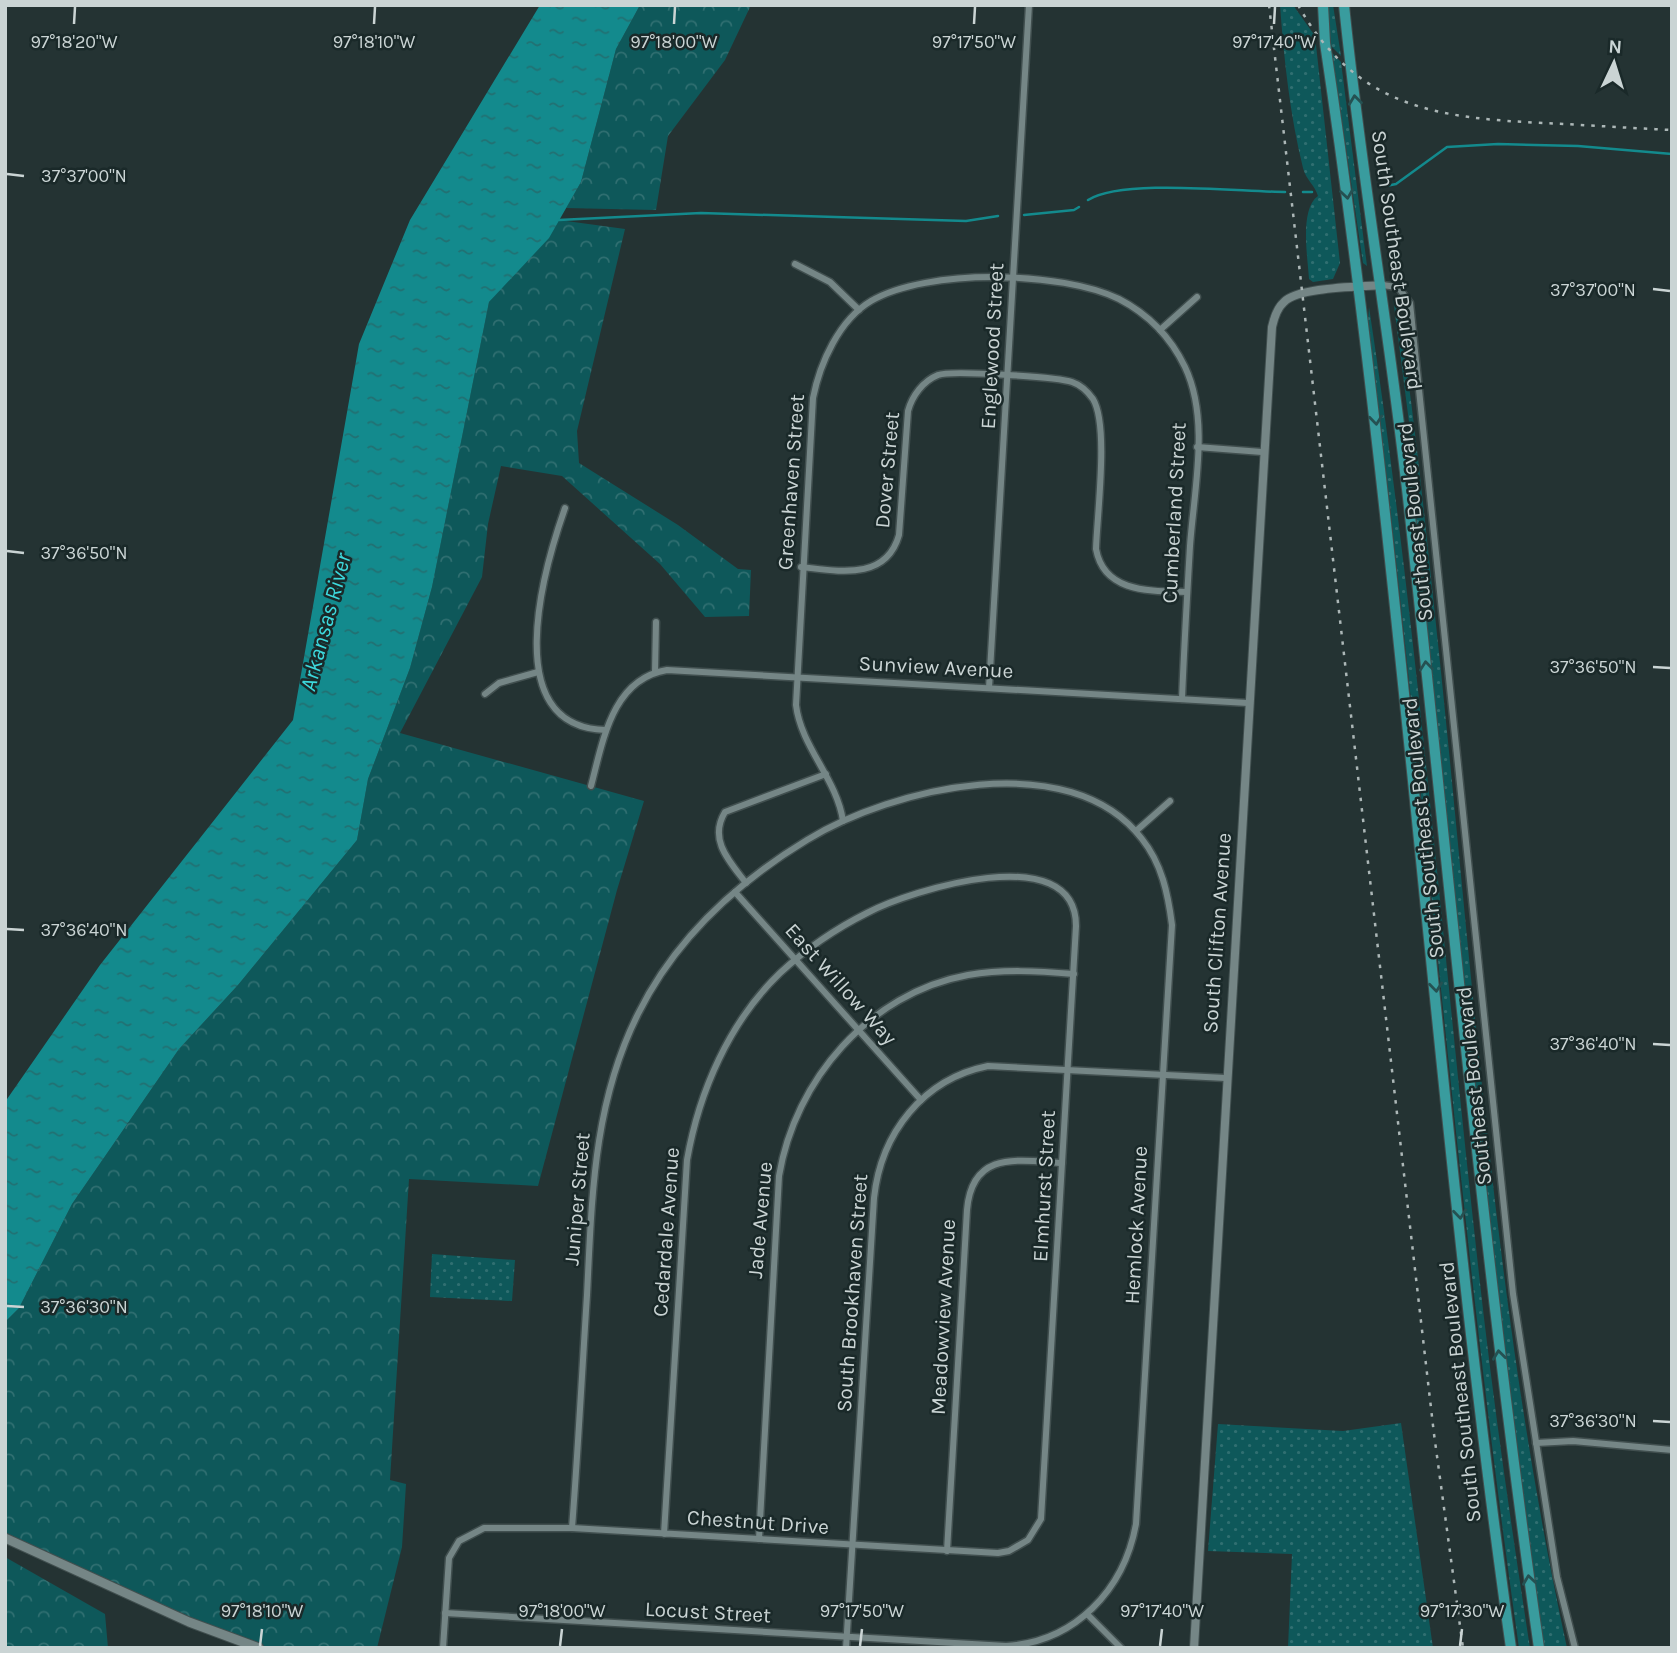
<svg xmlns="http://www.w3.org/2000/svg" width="1677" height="1653" font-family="Karla,sans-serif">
<defs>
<pattern id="green-dots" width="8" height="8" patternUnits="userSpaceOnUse" patternTransform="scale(1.75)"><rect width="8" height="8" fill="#0e585a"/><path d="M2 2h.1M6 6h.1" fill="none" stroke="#306f71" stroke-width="1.8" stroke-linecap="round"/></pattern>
<pattern id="forest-crowns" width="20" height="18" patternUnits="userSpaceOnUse" patternTransform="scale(1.75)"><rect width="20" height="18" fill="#0e585a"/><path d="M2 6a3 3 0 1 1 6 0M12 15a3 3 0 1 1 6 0" fill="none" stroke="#306f71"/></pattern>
<pattern id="water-ripples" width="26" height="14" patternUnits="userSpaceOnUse" patternTransform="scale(1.75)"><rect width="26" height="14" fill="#138a8d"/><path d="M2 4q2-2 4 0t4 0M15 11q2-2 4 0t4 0" fill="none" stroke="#227072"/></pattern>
</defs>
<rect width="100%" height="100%" fill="#243333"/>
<g fill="url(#green-dots)">
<path d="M 1280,5 L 1293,5 L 1315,36 L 1340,263 L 1333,279 L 1313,282 L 1309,279 C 1308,259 1299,209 1318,196 C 1315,185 1306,180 1303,168 C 1290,115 1284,60 1280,5 Z"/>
<path d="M 1327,5 L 1333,5 L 1341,56 L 1331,46 Z"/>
<path d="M 1332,53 L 1341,62 L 1367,266 L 1363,263 Z"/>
<path d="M 1393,298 L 1397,303 C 1412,397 1422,492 1432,587 C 1471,941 1491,1299 1567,1648 L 1544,1648 C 1490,1259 1452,867 1411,477 L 1409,422 Z"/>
<path d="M 1369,307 C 1420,642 1445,981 1484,1318 C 1497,1428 1513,1538 1530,1648 L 1519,1648 C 1456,1207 1423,762 1368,320 Z"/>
<path d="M 432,1254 L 515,1260 L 512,1301 L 430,1297 Z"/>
<path d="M 1401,1423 L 1433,1648 L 1288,1648 L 1292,1554 L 1208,1551 L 1218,1424 L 1343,1431 Z"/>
</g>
<g fill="url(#forest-crowns)">
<path d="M 640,5 L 751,5 L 725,60 L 668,136 L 656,210 L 566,208 L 581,182 L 616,49 Z"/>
<path d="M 559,220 L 625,229 L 577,431 L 579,463 L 678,525 L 738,569 L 751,570 L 749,616 L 705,617 L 660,564 L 562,476 L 501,466 L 488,524 L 482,577 L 400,733 L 644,801 L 617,890 L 538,1186 L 409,1179 L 390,1480 L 406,1484 L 402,1547 L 377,1648 L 252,1646 L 5,1538 L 5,1322 L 19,1308 L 72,1204 L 179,1049 L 238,985 L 357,840 L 368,779 L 410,668 L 432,587 L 489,302 Z"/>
<path d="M 5,1557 L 105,1614 L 108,1648 L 5,1648 Z"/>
</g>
<path fill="url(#water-ripples)" d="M 540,5 L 640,5 L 616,49 L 581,182 L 549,238 L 489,302 L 432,587 L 410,668 L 368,779 L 357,840 L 238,985 L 179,1049 L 72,1204 L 19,1308 L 5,1322 L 5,1102 L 100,965 L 293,720 L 359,344 L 410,220 Z"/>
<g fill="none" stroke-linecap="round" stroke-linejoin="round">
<g stroke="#138a8d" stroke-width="2.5">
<path d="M 1381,187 L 1396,184 L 1447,147 L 1498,144 L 1578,146 L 1672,154"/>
<path d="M 1303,192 L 1312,192"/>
<path d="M 1088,200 C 1123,178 1241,192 1285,192"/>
<path d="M 1024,215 L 1074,210 L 1079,207"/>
<path d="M 559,220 L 701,213 L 966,221 L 998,216"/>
</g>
<defs>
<g id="minor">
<path d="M 795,264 L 830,282 L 859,310"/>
<path d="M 1382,285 L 1398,287 L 1410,303 L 1513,1294 L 1557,1577 L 1575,1648"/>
<path d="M 1160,330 L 1197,297"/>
<path d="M 1197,447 L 1262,452"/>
<path d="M 565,508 C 544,568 497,728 606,730"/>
<path d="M 801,567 C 839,571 886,581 899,535 L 908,411 C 912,396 923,381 938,375 C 951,370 1058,377 1072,382 C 1081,385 1088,392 1093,399 C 1109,425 1097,515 1096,549 C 1104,593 1150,591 1187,592"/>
<path d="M 655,672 L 656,622"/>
<path d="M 989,688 L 1029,5"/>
<path d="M 485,694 L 499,683 L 538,672"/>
<path d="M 591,786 C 603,741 612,679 667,670 L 1248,703"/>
<path d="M 843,821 C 837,779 801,747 796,705 L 813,398 C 820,363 839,320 871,301 C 927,268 1062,271 1119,299 C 1148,314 1171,338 1185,367 C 1210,420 1194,489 1190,546 C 1187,597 1184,648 1182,699"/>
<path d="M 1136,831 L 1170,801"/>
<path d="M 746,883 C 730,862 708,840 725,812 L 826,774"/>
<path d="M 735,892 L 921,1100"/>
<path d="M 1536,1443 L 1573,1441 L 1672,1450"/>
<path d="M 759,1539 L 779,1176 C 795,1080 869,993 968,975 C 1003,969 1038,971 1074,974"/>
<path d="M 947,1551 L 967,1210 C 972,1151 1016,1160 1062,1163"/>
<path d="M 445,1613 L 1006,1646 C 1075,1642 1124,1590 1136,1524 L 1172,925 C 1168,894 1162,864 1142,839 C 1070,745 892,788 807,840 C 736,883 675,939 638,1014 C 593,1104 592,1197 587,1295 C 582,1373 578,1450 572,1528"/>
<path d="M 1087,1614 L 1121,1648"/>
<path d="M 443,1648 L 449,1558 L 459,1541 L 484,1528 L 572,1528 L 998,1553 L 1009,1551 L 1028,1540 L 1041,1519 L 1076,926 C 1076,838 911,890 867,913 C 835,929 806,949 780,973 C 729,1022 699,1092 687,1160 L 664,1534"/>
<path d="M 846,1648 L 874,1198 C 881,1133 923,1079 988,1066 L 1226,1078"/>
</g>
<path id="tertiary" d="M 1194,1648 L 1272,327 C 1274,318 1277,308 1284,302 C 1298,287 1360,287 1382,285"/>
<path id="secondary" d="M 5,1538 L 189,1622 L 259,1648"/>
<g id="primary">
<path d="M 1323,5 L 1325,43 C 1405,576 1435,1114 1511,1648"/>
<path d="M 1344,5 C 1361,176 1392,346 1410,516 C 1451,894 1485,1272 1539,1648"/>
</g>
</defs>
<use href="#minor" stroke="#414f4f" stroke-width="9"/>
<use href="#tertiary" stroke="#414f4f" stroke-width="10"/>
<use href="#secondary" stroke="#414f4f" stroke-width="11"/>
<use href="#primary" stroke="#414f4f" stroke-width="12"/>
<use href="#minor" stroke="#758686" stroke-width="6"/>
<use href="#tertiary" stroke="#758686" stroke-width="8"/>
<use href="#secondary" stroke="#758686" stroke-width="9"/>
<use href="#primary" stroke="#399c9e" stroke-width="10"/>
<g stroke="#acb7b7" stroke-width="2.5" stroke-dasharray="3.5 7" stroke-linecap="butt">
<path d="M 1269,5 L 1434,1434 L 1463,1648"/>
<path d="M 1298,5 C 1356,108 1437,118 1544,123 C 1586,125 1629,128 1672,130"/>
</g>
</g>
<defs><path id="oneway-chevron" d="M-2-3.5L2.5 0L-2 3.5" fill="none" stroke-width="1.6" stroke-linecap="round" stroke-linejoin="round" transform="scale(1.75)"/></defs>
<g stroke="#255152">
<use href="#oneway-chevron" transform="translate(1355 100) rotate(-97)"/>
<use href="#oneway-chevron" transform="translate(1347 194) rotate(82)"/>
<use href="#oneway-chevron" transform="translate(1376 420) rotate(84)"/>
<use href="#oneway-chevron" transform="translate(1426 666) rotate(-96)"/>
<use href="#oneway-chevron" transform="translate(1436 987) rotate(84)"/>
<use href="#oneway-chevron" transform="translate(1460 1214) rotate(84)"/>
<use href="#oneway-chevron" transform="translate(1499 1355) rotate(-97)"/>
<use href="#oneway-chevron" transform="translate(1529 1580) rotate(-98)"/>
</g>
<path fill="none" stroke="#cad4d4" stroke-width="2.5" d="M 74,24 L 75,7M 374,24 L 375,7M 674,24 L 675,7M 974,24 L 975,7M 1274,24 L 1275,7M 7,174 L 24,176M 1653,289 L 1670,291M 7,551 L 24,553M 1653,667 L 1670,668M 7,929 L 24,930M 1653,1044 L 1670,1045M 7,1306 L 24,1307M 1653,1421 L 1670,1422M 260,1646 L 262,1629M 560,1646 L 562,1629M 860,1646 L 862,1629M 1160,1646 L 1162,1629M 1460,1646 L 1462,1629"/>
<g text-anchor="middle" stroke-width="5" stroke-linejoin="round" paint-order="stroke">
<g font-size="21" fill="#cad4d4" stroke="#1a2929">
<text transform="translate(1397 260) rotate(82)" y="7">South Southeast Boulevard</text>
<text transform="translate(992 346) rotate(-87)" y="7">Englewood Street</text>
<text transform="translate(887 470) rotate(-85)" y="7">Dover Street</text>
<text transform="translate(791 482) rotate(-86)" y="7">Greenhaven Street</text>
<text transform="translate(1174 513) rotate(-87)" y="7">Cumberland Street</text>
<text transform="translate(1415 522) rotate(-96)" y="7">Southeast Boulevard</text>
<text transform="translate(936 667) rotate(3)" y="7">Sunview Avenue</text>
<text transform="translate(1423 828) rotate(-96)" y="7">South Southeast Boulevard</text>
<text transform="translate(1217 933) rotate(-86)" y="7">South Clifton Avenue</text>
<text transform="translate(841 984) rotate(48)" y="7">East Willow Way</text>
<text transform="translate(1474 1086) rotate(-96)" y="7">Southeast Boulevard</text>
<text transform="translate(1044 1186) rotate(-87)" y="7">Elmhurst Street</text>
<text transform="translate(577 1199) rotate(-85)" y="7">Juniper Street</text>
<text transform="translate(760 1220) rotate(-85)" y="7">Jade Avenue</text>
<text transform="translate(1136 1225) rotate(-87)" y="7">Hemlock Avenue</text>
<text transform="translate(666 1232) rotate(-86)" y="7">Cedardale Avenue</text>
<text transform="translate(852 1293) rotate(-86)" y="7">South Brookhaven Street</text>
<text transform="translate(943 1317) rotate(-87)" y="7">Meadowview Avenue</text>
<text transform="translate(1460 1392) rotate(-96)" y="7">South Southeast Boulevard</text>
<text transform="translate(758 1522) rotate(4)" y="7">Chestnut Drive</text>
<text transform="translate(708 1612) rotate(3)" y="7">Locust Street</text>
</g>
<g font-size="23" font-style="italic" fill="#3dd9dd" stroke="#1a2929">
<text transform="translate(325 622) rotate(-75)" y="8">Arkansas River</text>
</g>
</g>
<g font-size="18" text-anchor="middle" fill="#cad4d4" stroke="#1a2929" stroke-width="5" stroke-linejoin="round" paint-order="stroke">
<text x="74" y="48">97°18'20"W</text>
<text x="374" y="48">97°18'10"W</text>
<text x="674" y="48">97°18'00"W</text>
<text x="974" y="48">97°17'50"W</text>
<text x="1274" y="48">97°17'40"W</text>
<text x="84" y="182">37°37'00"N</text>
<text x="1593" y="296">37°37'00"N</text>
<text x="84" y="559">37°36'50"N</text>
<text x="1593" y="673">37°36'50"N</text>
<text x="84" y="936">37°36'40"N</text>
<text x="1593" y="1050">37°36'40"N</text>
<text x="84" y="1313">37°36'30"N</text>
<text x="1593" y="1427">37°36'30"N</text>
<text x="262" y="1617">97°18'10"W</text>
<text x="562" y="1617">97°18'00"W</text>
<text x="862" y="1617">97°17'50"W</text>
<text x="1162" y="1617">97°17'40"W</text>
<text x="1462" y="1617">97°17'30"W</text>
</g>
<rect width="1677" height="1653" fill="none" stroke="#cad4d4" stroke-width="14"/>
<g transform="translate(1614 63) rotate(4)" stroke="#1a2929" stroke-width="5" paint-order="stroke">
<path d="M0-5L12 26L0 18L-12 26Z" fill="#cad4d4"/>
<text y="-10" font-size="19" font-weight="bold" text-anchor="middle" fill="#cad4d4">N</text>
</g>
</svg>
